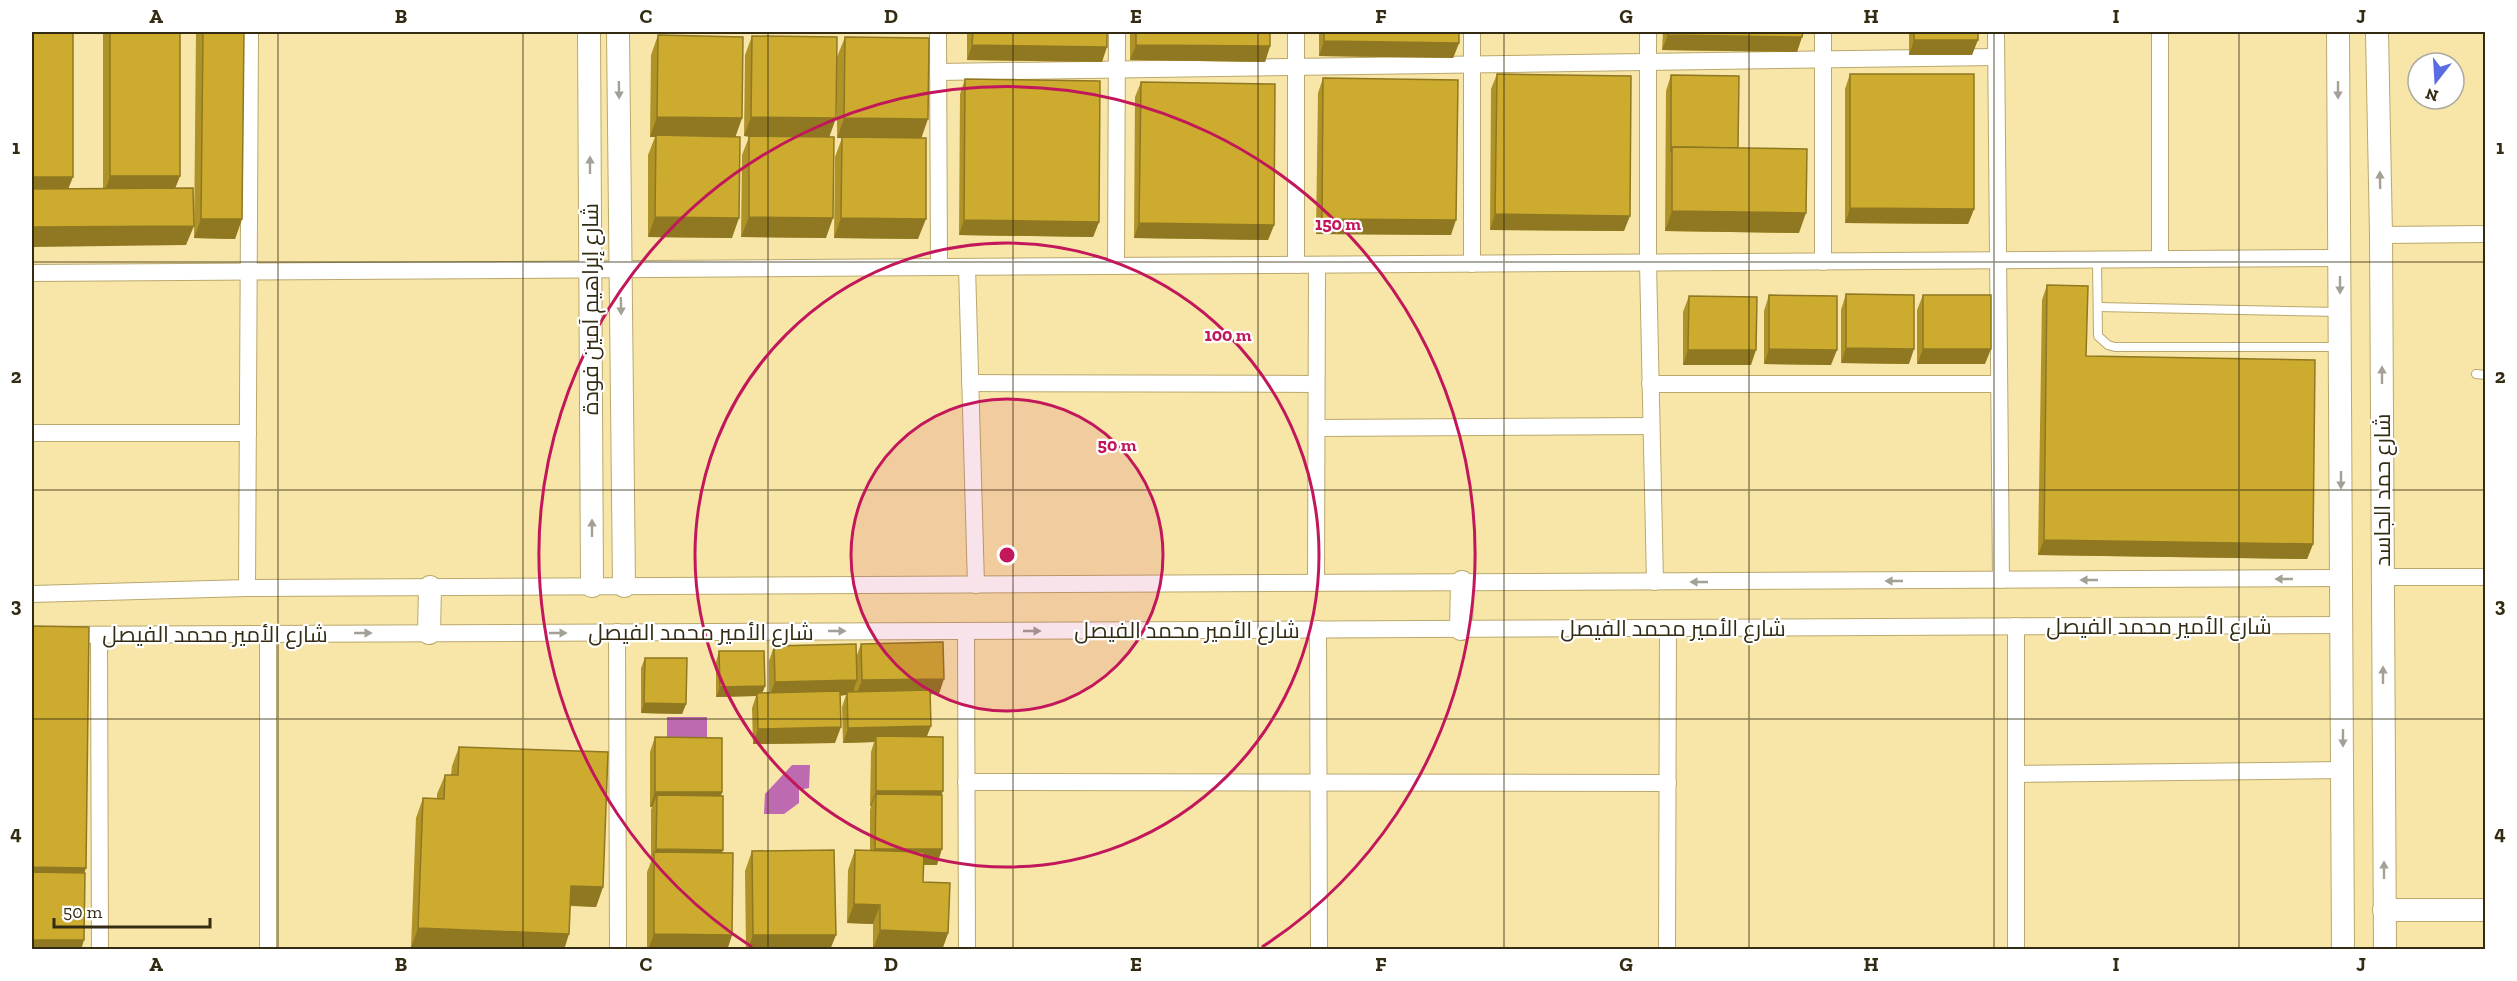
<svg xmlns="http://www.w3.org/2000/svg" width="2517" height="981" font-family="'Zilla Slab',Cairo,serif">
<rect width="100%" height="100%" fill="#f8e5a8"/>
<g fill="#be6ab0">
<path d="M 667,717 L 707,717 L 707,740 L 667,739 Z"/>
<path d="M 792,765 L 810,765 L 809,788 L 799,790 L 799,803 L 784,814 L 764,814 L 765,794 Z"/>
</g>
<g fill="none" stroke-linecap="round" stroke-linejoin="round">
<defs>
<g id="lane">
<path d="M 2097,260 L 2098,336 L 2108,345 L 2115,347 L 2340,347"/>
<path d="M 2098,307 L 2340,312"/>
<path d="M 2476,374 L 2486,375"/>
</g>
<g id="street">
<path d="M 938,32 L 939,267"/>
<path d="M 1296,32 L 1296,265"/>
<path d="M 1472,32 L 1472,264"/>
<path d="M 1648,32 L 1648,263 L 1655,582"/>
<path d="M 1996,32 L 2001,580"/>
<path d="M 2160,32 L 2160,259"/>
<path d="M 938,72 L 1996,57"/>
<path d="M 2381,235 L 2486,234"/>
<path d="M 1823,262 L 1823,32"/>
<path d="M 1116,266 L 1117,32"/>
<path d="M 967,267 L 976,585"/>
<path d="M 32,273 L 2340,258"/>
<path d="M 970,383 L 1316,384"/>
<path d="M 1650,384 L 1999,384"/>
<path d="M 1317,428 L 1651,426"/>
<path d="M 32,433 L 248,433"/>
<path d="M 2383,577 L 2486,577"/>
<path d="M 1316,583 L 1317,265"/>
<path d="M 247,588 L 250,32"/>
<path d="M 32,594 L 247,588 L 2342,578"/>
<path d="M 2016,626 L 2016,950"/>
<path d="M 1318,629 L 1319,950"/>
<path d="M 966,631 L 967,950"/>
<path d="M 617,632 L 618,950"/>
<path d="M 268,634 L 268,950"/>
<path d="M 32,635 L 2343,625"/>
<path d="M 99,635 L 100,950"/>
<path d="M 2016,774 L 2343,770"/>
<path d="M 966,782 L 1668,783"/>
<path d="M 1667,950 L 1668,628"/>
</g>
<g id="secondary">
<path d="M 589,32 L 592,586"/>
<path d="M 618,32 L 624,586"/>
<path d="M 2338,32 L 2343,950"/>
<path d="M 2377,32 L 2381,235 L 2385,950"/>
<path d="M 1461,629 L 1462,582"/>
<path d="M 429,633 L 430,587"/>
<path d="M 2384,910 L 2486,910"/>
</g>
</defs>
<use href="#lane" stroke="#baa86d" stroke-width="10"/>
<use href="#street" stroke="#baa86d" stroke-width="18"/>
<use href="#secondary" stroke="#baa86d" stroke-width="24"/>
<use href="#lane" stroke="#fff" stroke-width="8"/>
<use href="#street" stroke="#fff" stroke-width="16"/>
<use href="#secondary" stroke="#fff" stroke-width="22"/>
</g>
<g fill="#af9328">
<path d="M 103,32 L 180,32 L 180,176 L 175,188 L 186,245 L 68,189 L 103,189 Z"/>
<path d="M 196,32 L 244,32 L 242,219 L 235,239 L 194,238 Z"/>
<path d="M 967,32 L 1107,32 L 1102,62 L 967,60 Z"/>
<path d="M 1130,32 L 1270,32 L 1270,46 L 1265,62 L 1130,60 Z"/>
<path d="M 1319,32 L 1459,32 L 1459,43 L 1453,58 L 1319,56 Z"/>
<path d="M 1663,32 L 1803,32 L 1797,52 L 1662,50 Z"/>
<path d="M 1909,32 L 1978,32 L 1972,55 L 1909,55 Z"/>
<path d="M 658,35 L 742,118 L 735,137 L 732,238 L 648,237 L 648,155 L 655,137 L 650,137 L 651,55 Z"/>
<path d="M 752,36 L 829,137 L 826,238 L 741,237 L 742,155 L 749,137 L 744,136 L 745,55 Z"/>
<path d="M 845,37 L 921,138 L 918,239 L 834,238 L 835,157 L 842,138 L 837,138 L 837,57 Z"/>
<path d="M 1497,74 L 1624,231 L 1490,230 L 1491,89 Z"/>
<path d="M 1850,74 L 1974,209 L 1968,224 L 1845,223 L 1845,89 Z"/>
<path d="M 1671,75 L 1738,148 L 1799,233 L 1665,231 L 1666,91 Z"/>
<path d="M 1323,78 L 1451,235 L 1316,234 L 1318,93 Z"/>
<path d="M 965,79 L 1099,222 L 1093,237 L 959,235 L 960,94 Z"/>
<path d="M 1141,82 L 1274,225 L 1268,240 L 1134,238 L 1135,97 Z"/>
<path d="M 2047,285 L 2086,356 L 2313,544 L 2307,559 L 2038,555 L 2042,300 Z"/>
<path d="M 1846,294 L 1909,364 L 1841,363 L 1841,310 Z"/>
<path d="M 1769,295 L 1831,365 L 1764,364 L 1764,311 Z"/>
<path d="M 1923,295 L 1985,364 L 1917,364 L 1917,310 Z"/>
<path d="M 1689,296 L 1751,365 L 1683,365 L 1683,312 Z"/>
<path d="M 861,644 L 939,694 L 930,694 L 927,737 L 941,795 L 937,865 L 923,865 L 923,882 L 948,933 L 942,950 L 873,950 L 873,924 L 847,923 L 848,870 L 855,850 L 870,851 L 870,810 L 871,806 L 870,806 L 871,752 L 874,742 L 843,743 L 842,707 L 846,695 L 840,696 L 835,743 L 753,744 L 752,708 L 756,696 L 716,697 L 716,662 L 719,651 L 765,686 L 762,693 L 769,693 L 769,661 L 774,646 L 857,655 Z"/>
<path d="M 645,658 L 686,704 L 682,714 L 641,713 L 641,668 Z"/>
<path d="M 655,737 L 722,792 L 721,796 L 722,853 L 732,935 L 727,950 L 647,950 L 647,872 L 651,862 L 651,810 L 652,807 L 650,807 L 650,752 Z"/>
<path d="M 459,747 L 603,887 L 596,907 L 570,906 L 564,950 L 456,950 L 411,948 L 416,818 L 423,798 L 437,799 L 437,794 L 445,775 L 451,775 L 452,766 Z"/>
<path d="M 752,851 L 830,950 L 746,950 L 745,871 Z"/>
</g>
<g fill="#8f7821">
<path d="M 1668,35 L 1802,37 L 1797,52 L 1662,50 Z"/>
<path d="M 1914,40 L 1978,40 L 1972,55 L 1909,55 Z"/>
<path d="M 1324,41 L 1459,43 L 1453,58 L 1319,56 Z"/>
<path d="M 972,45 L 1107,47 L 1102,62 L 967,60 Z"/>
<path d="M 1136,45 L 1270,46 L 1265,62 L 1130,60 Z"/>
<path d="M 657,117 L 742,118 L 735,138 L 650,137 Z"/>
<path d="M 751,117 L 836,118 L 829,138 L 744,136 Z"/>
<path d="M 844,118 L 928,119 L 921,139 L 837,138 Z"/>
<path d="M 110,176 L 180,176 L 172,196 L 103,196 Z"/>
<path d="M 32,177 L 73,177 L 65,197 L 32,197 Z"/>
<path d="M 1850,208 L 1974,209 L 1968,224 L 1845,223 Z"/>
<path d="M 1672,211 L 1806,213 L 1799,233 L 1665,231 Z"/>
<path d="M 1495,214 L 1630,216 L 1624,231 L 1490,230 Z"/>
<path d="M 655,217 L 739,218 L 732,238 L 648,237 Z"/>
<path d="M 749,217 L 833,218 L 826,238 L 741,237 Z"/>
<path d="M 841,218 L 926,219 L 918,239 L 834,238 Z"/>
<path d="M 201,219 L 242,219 L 235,239 L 194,238 Z"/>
<path d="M 1322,219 L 1456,220 L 1451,235 L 1316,234 Z"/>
<path d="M 964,220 L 1099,222 L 1093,237 L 959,235 Z"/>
<path d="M 1139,223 L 1274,225 L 1268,240 L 1134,238 Z"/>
<path d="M 194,226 L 186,245 L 32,247 L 32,227 Z"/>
<path d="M 1846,348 L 1914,349 L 1909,364 L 1841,363 Z"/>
<path d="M 1769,349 L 1837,350 L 1831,365 L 1764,364 Z"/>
<path d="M 1923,349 L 1991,349 L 1985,364 L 1917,364 Z"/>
<path d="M 1688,350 L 1756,350 L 1751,365 L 1683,365 Z"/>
<path d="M 2044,540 L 2313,544 L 2307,559 L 2038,555 Z"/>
<path d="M 944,679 L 939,694 L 856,696 L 862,680 Z"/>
<path d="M 857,680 L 852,695 L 847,692 L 846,695 L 769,697 L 775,682 Z"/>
<path d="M 765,686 L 761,696 L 757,693 L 756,696 L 716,697 L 720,687 Z"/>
<path d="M 644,703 L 686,704 L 682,714 L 641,713 Z"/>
<path d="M 931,726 L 925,741 L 876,736 L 874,742 L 843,743 L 848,728 Z"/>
<path d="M 841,727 L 835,743 L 753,744 L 758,729 Z"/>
<path d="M 876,791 L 943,791 L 937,807 L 876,794 L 871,806 L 870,806 Z"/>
<path d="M 655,792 L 722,792 L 717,807 L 657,795 L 652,807 L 650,807 Z"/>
<path d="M 656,849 L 723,850 L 718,865 L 654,855 Z"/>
<path d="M 875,849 L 942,849 L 937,865 L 870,864 Z"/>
<path d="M 32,867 L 86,868 L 79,888 L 32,887 Z"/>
<path d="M 571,886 L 603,887 L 596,907 L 564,905 Z"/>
<path d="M 854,904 L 880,905 L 873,924 L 847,923 Z"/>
<path d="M 418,928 L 569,934 L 564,950 L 456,950 L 411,948 Z"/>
<path d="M 880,930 L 948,933 L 942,950 L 873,950 Z"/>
<path d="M 654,934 L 732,935 L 727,950 L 648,950 Z"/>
<path d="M 753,935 L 836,935 L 830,950 L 748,950 Z"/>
<path d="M 32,940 L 84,940 L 81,950 L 32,950 Z"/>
</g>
<g fill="#ccab2f" stroke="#8f7821" stroke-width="1.5">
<rect x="32" y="32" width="41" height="145"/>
<rect x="110" y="32" width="70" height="144"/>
<path d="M 203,32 L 244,32 L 242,219 L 201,219 Z"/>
<path d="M 973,32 L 1107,32 L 1107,47 L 972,45 Z"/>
<path d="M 1136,32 L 1270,32 L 1270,46 L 1136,45 Z"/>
<path d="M 1324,32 L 1459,32 L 1459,43 L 1324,41 Z"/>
<path d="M 1668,32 L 1803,32 L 1802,37 L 1668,35 Z"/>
<rect x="1914" y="32" width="64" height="8"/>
<path d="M 658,35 L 743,37 L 742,118 L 657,117 Z"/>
<path d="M 752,36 L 837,37 L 836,118 L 751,117 Z"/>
<path d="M 845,37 L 929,38 L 928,119 L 844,118 Z"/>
<path d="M 1497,74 L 1631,76 L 1630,216 L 1495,214 Z"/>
<path d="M 1850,74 L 1974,74 L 1974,209 L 1850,208 Z"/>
<path d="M 1671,75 L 1739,76 L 1738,148 L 1672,147 L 1671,152 Z"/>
<path d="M 1323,78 L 1458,80 L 1456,220 L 1322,219 Z"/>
<path d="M 965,79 L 1100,81 L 1099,222 L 964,220 Z"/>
<path d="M 1141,82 L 1275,84 L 1274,225 L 1139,223 Z"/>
<path d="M 656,135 L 740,137 L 739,218 L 655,217 Z"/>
<path d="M 749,136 L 834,137 L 833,218 L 749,217 Z"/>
<path d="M 842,137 L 926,138 L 926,219 L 841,218 Z"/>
<path d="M 1672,147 L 1807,149 L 1806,213 L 1672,211 Z"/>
<path d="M 193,188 L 194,226 L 32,227 L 32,189 Z"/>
<path d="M 2047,285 L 2088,286 L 2086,356 L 2315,360 L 2313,544 L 2044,540 Z"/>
<path d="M 1846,294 L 1914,295 L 1914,349 L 1846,348 Z"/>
<path d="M 1769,295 L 1837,296 L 1837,350 L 1769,349 Z"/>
<rect x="1923" y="295" width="68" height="54"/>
<path d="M 1689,296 L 1757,297 L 1756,350 L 1688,350 Z"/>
<path d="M 32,626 L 89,627 L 86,868 L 32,867 Z"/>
<path d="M 943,642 L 944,679 L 862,680 L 861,644 Z"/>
<path d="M 856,644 L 857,680 L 775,682 L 774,646 Z"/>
<path d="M 719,651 L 764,651 L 765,686 L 720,687 Z"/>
<path d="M 645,658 L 687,658 L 686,704 L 644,703 Z"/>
<path d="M 930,690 L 931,726 L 848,728 L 847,692 Z"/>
<path d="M 840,691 L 841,727 L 758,729 L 757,693 Z"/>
<path d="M 876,736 L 943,737 L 943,791 L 876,791 Z"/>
<path d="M 655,737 L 722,738 L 722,792 L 655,792 Z"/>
<path d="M 459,747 L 608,752 L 603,887 L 571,886 L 569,934 L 418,928 L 423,798 L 444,799 L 445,775 L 458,775 Z"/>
<path d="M 876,794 L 942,795 L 942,849 L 875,849 Z"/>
<path d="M 657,795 L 723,796 L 723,850 L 656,849 Z"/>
<path d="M 834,850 L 836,935 L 753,935 L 752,851 Z"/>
<path d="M 855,850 L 924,852 L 923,882 L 950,883 L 948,933 L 880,930 L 880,905 L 854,904 Z"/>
<path d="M 654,852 L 733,853 L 732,935 L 654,934 Z"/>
<path d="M 32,872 L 85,873 L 84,940 L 32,940 Z"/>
</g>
<defs><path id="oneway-solid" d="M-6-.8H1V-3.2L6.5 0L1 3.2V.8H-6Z" transform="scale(1.5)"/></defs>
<g fill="#a3a095">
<use href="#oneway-solid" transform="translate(619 90) rotate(89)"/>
<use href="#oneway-solid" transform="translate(2338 90) rotate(90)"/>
<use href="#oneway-solid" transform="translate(590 165) rotate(-90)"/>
<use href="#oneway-solid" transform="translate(2380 180) rotate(-91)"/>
<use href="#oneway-solid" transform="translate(2340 285) rotate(90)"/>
<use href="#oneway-solid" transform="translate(621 306) rotate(89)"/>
<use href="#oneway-solid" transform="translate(2382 375) rotate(-90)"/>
<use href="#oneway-solid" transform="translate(2341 480) rotate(90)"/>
<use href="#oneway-solid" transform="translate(592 528) rotate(-90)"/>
<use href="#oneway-solid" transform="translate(2284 579) rotate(180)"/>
<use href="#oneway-solid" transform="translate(2089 580) rotate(180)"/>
<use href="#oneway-solid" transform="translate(1894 581) rotate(180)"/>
<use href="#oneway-solid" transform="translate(1699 582) rotate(180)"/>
<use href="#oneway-solid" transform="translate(837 631)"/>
<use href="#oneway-solid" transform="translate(1032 631)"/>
<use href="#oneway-solid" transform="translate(363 633)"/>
<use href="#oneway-solid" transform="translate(558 633)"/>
<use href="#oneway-solid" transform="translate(2383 675) rotate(-90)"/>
<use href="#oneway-solid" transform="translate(2343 738) rotate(90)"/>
<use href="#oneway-solid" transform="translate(2384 870) rotate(-90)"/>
</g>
<path fill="none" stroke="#332c13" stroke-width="1.5" stroke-opacity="0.55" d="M 278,32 L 278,950M 523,32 L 523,950M 768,32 L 768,950M 1013,32 L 1013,950M 1258,32 L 1258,950M 1504,32 L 1504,950M 1749,32 L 1749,950M 1994,32 L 1994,950M 2239,32 L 2239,950M 32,262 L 2486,262M 32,490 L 2486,490M 32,719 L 2486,719"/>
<circle cx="1007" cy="555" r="156" fill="#c2185b" fill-opacity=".12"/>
<g fill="none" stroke="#c2185b" stroke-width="3">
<circle cx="1007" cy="555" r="156"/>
<circle cx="1007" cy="555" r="312"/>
<path d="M752 947A468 468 0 1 1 1262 947"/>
</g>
<g text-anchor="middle" stroke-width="4.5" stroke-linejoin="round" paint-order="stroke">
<g font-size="22" fill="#332c13" stroke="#fff">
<text transform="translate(590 309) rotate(-90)" y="8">شارع إبراهيم آمين فودة</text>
<text transform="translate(2382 490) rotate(-90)" y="8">شارع حمد الجاسد</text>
<text x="2159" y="634">شارع الأمير محمد الفيصل</text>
<text x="1673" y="636">شارع الأمير محمد الفيصل</text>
<text x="1187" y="638">شارع الأمير محمد الفيصل</text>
<text x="701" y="640">شارع الأمير محمد الفيصل</text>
<text x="215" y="642">شارع الأمير محمد الفيصل</text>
</g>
</g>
<circle cx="1007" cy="555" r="9" fill="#c2185b" stroke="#fff" stroke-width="3"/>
<g font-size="18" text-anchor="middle" font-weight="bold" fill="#c2185b" stroke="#fff" stroke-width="4.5" stroke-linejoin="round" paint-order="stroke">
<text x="1338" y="230">150 m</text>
<text x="1228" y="341">100 m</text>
<text x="1117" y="451">50 m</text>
</g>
<rect width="2517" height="981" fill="none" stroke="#ffffff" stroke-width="66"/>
<g transform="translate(2436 81) rotate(197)"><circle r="28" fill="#ffffff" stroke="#adaba1" stroke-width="1.5"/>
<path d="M0-4.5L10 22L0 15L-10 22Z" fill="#5a6ce3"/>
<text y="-9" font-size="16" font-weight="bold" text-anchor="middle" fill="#332c13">N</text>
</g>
<path d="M54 918v9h156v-9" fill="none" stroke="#332c13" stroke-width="3"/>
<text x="63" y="918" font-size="18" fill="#332c13" stroke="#ffffff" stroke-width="4.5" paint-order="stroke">50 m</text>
<rect x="33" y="33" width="2451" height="915" fill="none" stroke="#332c13" stroke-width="2"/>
<g font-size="20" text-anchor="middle" font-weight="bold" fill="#332c13">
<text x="156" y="23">A</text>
<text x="401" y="23">B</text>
<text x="646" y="23">C</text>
<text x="891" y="23">D</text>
<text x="1136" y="23">E</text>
<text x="1381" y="23">F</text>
<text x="1626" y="23">G</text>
<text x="1871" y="23">H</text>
<text x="2116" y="23">I</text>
<text x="2361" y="23">J</text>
<text x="16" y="154">1</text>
<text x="2500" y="154">1</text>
<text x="16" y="383">2</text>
<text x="2500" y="383">2</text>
<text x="16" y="612">3</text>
<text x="2500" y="612">3</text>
<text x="16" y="840">4</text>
<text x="2500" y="840">4</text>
<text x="156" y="971">A</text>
<text x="401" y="971">B</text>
<text x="646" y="971">C</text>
<text x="891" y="971">D</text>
<text x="1136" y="971">E</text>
<text x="1381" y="971">F</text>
<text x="1626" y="971">G</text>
<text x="1871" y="971">H</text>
<text x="2116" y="971">I</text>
<text x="2361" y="971">J</text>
</g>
</svg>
